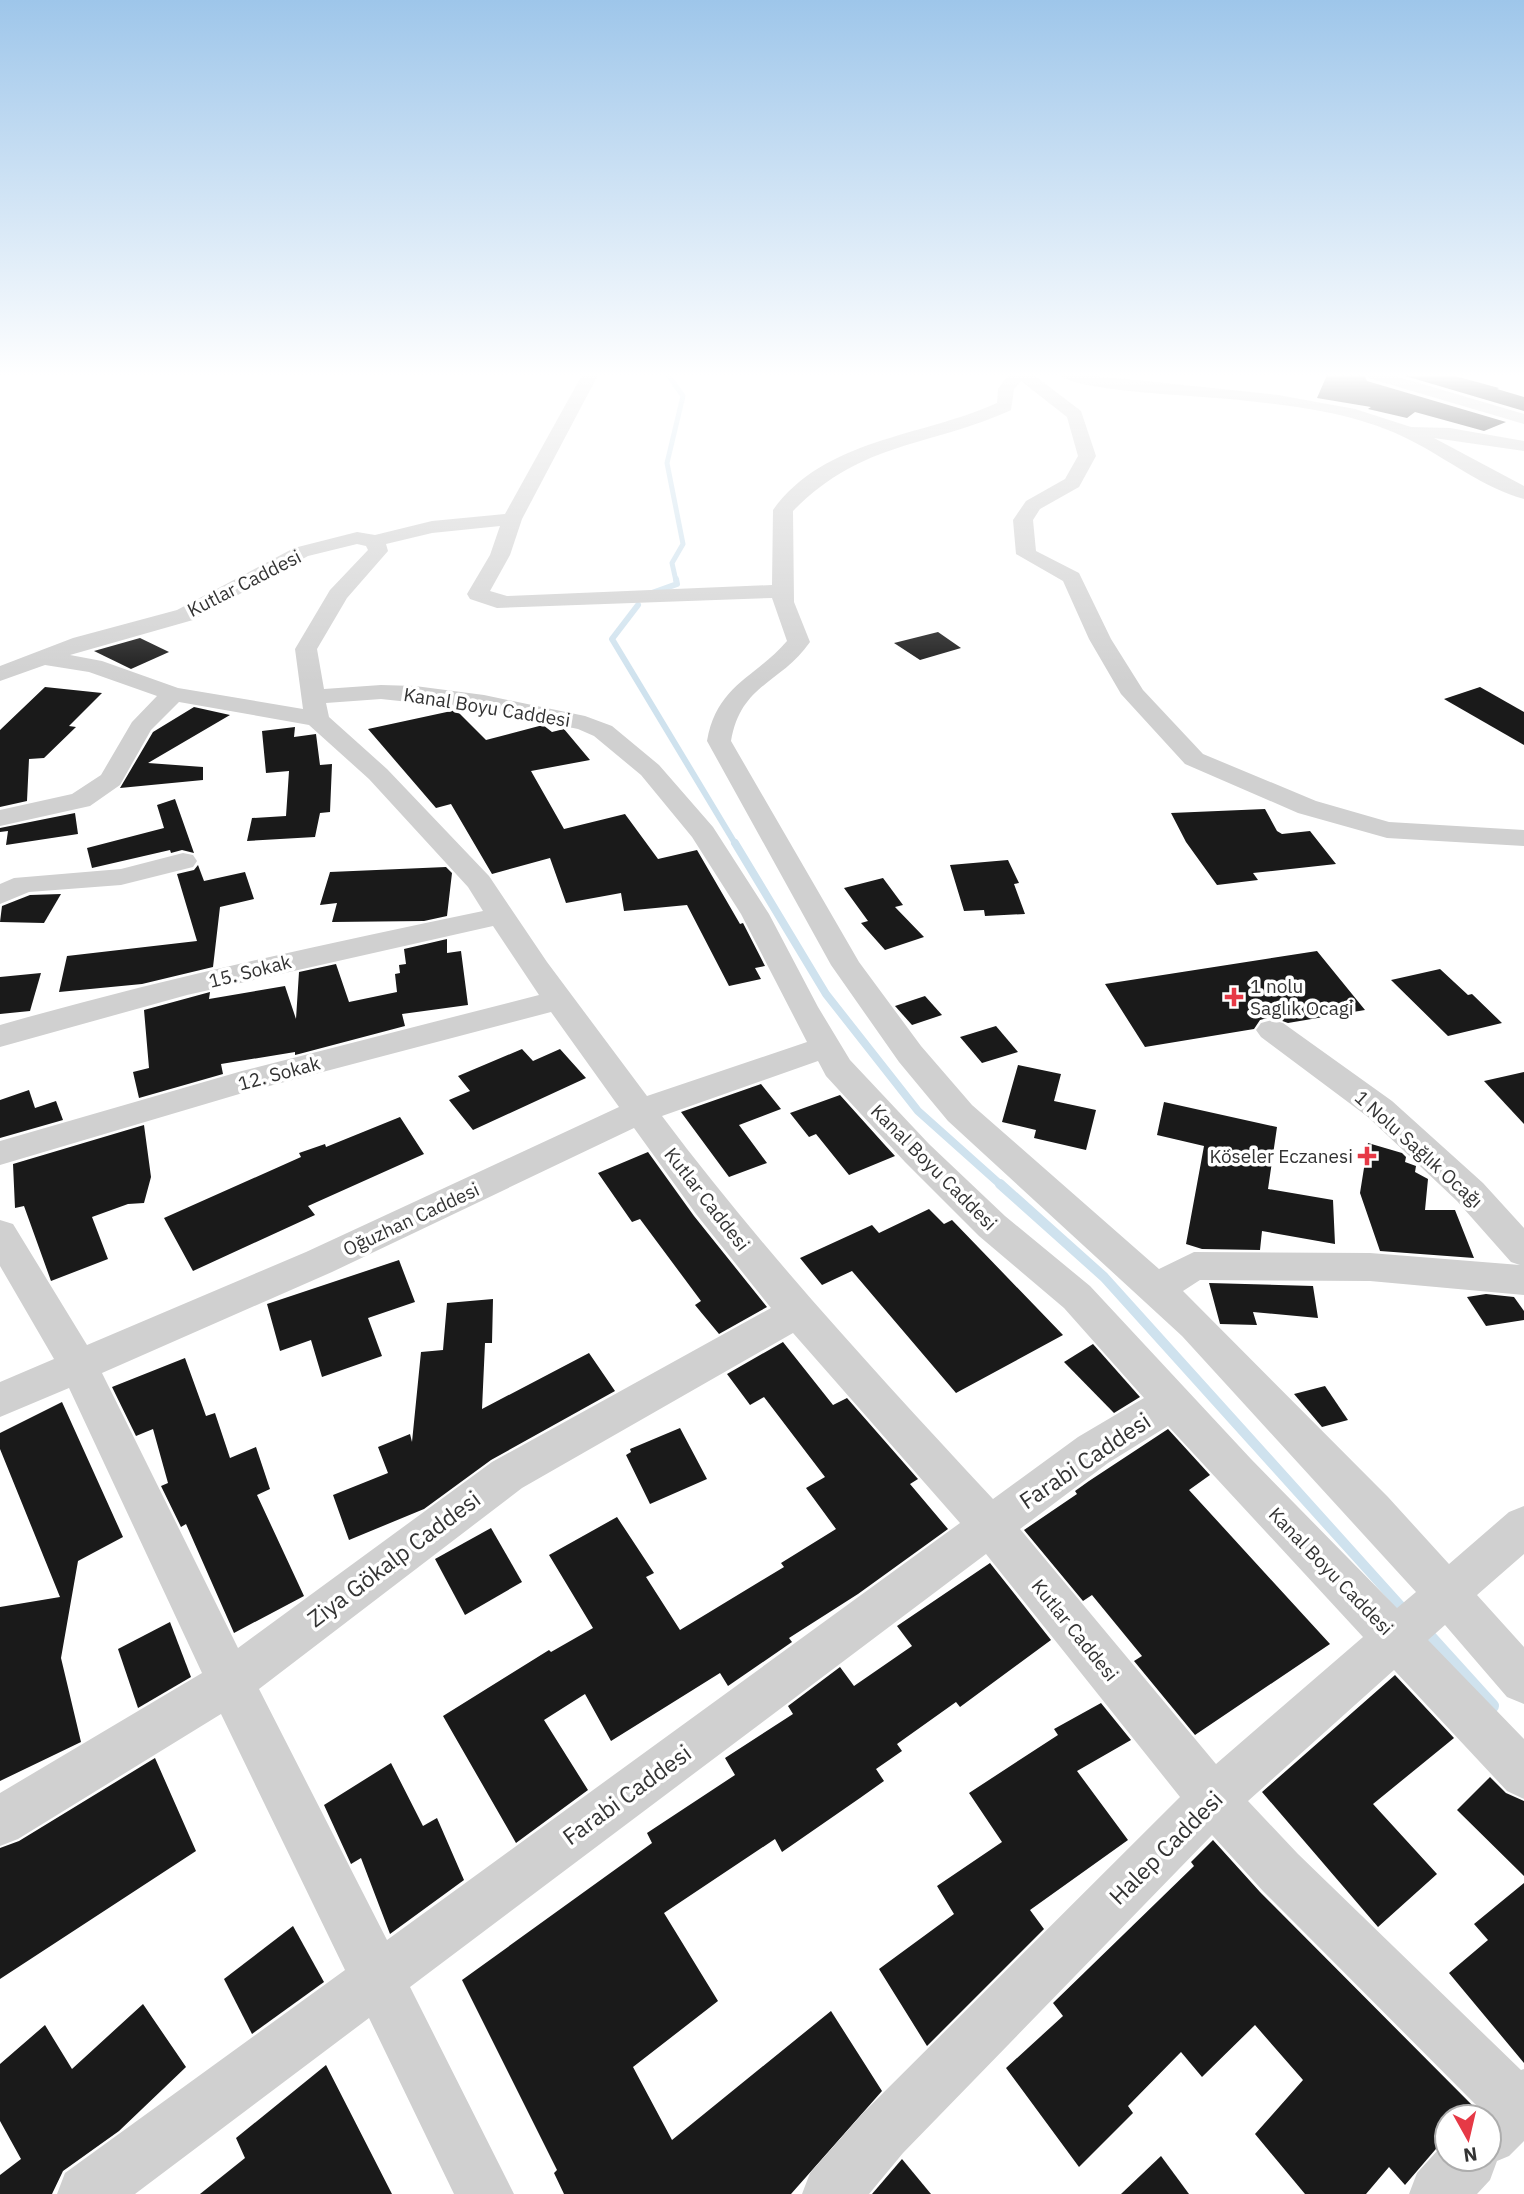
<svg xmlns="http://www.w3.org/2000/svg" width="1524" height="2194" font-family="'IBM Plex Sans',sans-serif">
<rect width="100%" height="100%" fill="#fff"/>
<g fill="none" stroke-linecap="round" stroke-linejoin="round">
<path stroke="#cfe2ee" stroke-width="5" d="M 668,375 L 683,396 L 667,463 L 683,544 L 672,563 L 676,581"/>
<g stroke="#cfe2ee" stroke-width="6">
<path d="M 652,593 L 677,584 L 676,579"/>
<path d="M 638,605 L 612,639 L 736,845"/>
</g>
<path stroke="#cfe2ee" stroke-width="8" d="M 735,843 L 826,994 L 918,1111 L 1002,1186"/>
<path stroke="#cfe2ee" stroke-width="10" d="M 1000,1184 L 1104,1277 L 1407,1613"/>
<path stroke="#cfe2ee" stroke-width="14" d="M 1424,1631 L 1492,1706"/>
</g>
<g fill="#1a1a1a">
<path d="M 1327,375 L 1364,375 L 1367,381 L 1506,422 L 1484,431 L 1415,412 L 1407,418 L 1368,409 L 1371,407 L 1317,398 Z"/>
<path d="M 1402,375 L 1455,376 L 1499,388 L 1497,389 L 1524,397 L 1524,411 Z"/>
<path d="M 938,632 L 961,648 L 920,660 L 894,643 Z"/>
<path d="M 140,638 L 169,652 L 131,669 L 94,651 Z"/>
<path d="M 45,687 L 102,693 L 69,726 L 76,727 L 44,758 L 29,759 L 27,801 L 0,807 L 0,730 Z"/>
<path d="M 1480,687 L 1524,712 L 1524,745 L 1444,699 Z"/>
<path d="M 194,707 L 230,715 L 148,763 L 203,767 L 203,780 L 120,788 L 153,732 Z"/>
<path d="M 456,710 L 486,740 L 543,725 L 552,732 L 564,729 L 590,760 L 531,771 L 564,829 L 625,814 L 658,859 L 697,850 L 740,924 L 743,923 L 765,966 L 755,968 L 761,979 L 729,986 L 687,905 L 624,911 L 621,893 L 566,903 L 550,858 L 492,874 L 451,804 L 436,808 L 368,729 Z"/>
<path d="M 295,727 L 294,737 L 316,734 L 320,765 L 332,764 L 330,812 L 320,813 L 315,837 L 247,841 L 252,818 L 286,816 L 289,771 L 266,773 L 262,731 Z"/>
<path d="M 175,799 L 194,853 L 182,850 L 171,853 L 170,850 L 92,868 L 87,848 L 164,828 L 157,805 Z"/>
<path d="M 1265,809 L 1277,831 L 1282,834 L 1310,831 L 1336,864 L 1253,873 L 1258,880 L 1217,885 L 1186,842 L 1171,813 Z"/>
<path d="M 75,813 L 78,834 L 6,845 L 8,831 L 0,832 L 0,828 Z"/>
<path d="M 1008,860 L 1019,883 L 1014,884 L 1025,914 L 985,916 L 984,910 L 964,911 L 950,865 Z"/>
<path d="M 198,865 L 204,881 L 245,872 L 254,899 L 220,907 L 213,967 L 142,984 L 59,992 L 67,956 L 197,941 L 177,874 L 194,870 Z"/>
<path d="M 446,867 L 452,873 L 447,916 L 424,921 L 332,922 L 337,903 L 320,905 L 330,872 Z"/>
<path d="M 883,878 L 903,905 L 895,907 L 924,937 L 885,950 L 861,923 L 868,921 L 844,888 Z"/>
<path d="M 61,894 L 44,923 L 0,922 L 2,906 L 30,895 Z"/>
<path d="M 447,939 L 447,953 L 461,951 L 468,1005 L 402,1014 L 405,1026 L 299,1054 L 295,1055 L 295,1052 L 221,1064 L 223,1074 L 139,1098 L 133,1072 L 149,1068 L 144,1010 L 210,992 L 209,999 L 285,986 L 296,1019 L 299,972 L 336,964 L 349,1002 L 397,992 L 395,974 L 400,973 L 399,965 L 406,964 L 404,949 Z"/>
<path d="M 1317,951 L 1365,1010 L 1288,1023 L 1271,1017 L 1260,1020 L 1254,1029 L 1145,1047 L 1105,984 Z"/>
<path d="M 1440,969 L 1468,995 L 1472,994 L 1502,1023 L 1448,1036 L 1391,980 Z"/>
<path d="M 41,973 L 30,1011 L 0,1014 L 0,977 Z"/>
<path d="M 925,996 L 942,1015 L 912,1025 L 895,1006 Z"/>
<path d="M 996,1026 L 1018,1052 L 982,1063 L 960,1037 Z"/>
<path d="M 522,1049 L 533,1061 L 560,1049 L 586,1078 L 473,1130 L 449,1100 L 470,1091 L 458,1076 Z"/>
<path d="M 1018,1065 L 1061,1074 L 1054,1101 L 1096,1110 L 1086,1150 L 1034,1138 L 1036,1130 L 1002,1122 Z"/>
<path d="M 1524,1072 L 1524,1124 L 1484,1081 Z"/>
<path d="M 761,1084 L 781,1109 L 739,1125 L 767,1163 L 729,1177 L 681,1112 Z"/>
<path d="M 29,1090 L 35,1108 L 56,1101 L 63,1120 L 0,1138 L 0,1100 Z"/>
<path d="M 840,1095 L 884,1144 L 895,1156 L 849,1175 L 816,1134 L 809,1137 L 790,1113 Z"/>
<path d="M 1164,1102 L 1277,1127 L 1268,1189 L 1333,1200 L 1335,1244 L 1262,1231 L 1260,1250 L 1202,1249 L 1186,1244 L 1204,1146 L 1157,1135 Z"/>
<path d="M 400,1117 L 424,1154 L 308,1206 L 315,1215 L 193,1271 L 164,1218 L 301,1157 L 299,1153 L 325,1144 L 326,1147 Z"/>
<path d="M 144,1125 L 151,1177 L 144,1203 L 128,1204 L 92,1217 L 108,1259 L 51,1281 L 24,1206 L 15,1208 L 13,1164 Z"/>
<path d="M 1368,1143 L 1402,1153 L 1406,1157 L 1405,1162 L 1416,1166 L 1415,1172 L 1428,1179 L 1425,1210 L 1455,1210 L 1474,1258 L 1380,1251 L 1360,1193 Z"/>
<path d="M 648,1152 L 694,1216 L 767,1307 L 719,1334 L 695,1305 L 701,1301 L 640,1219 L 632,1222 L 598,1173 Z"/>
<path d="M 929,1209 L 944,1224 L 952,1220 L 1063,1335 L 956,1393 L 852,1271 L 822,1285 L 800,1258 L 872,1225 L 879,1233 Z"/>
<path d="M 399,1260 L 415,1302 L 368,1318 L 382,1356 L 322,1377 L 311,1340 L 280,1351 L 267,1304 Z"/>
<path d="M 1209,1283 L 1313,1286 L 1318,1318 L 1253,1312 L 1257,1325 L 1220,1324 Z"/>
<path d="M 1486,1294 L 1514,1297 L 1524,1311 L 1524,1320 L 1486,1326 L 1467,1297 Z"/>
<path d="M 493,1299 L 492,1343 L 485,1343 L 482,1409 L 589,1353 L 615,1391 L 491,1460 L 424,1509 L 349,1540 L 333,1495 L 388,1473 L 378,1447 L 410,1434 L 412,1442 L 421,1352 L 443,1350 L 447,1303 Z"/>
<path d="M 783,1342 L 833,1405 L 847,1398 L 918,1479 L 910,1484 L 948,1529 L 858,1594 L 789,1638 L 792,1642 L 728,1686 L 720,1673 L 611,1741 L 585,1694 L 544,1720 L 588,1790 L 516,1843 L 443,1716 L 549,1650 L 551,1652 L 593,1628 L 549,1555 L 617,1517 L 654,1573 L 646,1577 L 680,1630 L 784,1567 L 781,1563 L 836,1529 L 806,1488 L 825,1477 L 764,1397 L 750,1405 L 727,1374 Z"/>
<path d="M 1093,1344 L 1140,1397 L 1114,1413 L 1064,1362 Z"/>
<path d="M 185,1358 L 206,1416 L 215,1413 L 230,1458 L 256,1447 L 270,1489 L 257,1495 L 304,1596 L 234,1633 L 186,1524 L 181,1527 L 161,1486 L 168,1483 L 153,1429 L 136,1436 L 112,1387 Z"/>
<path d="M 1325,1386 L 1348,1420 L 1322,1427 L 1294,1394 Z"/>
<path d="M 62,1402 L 123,1537 L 78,1561 L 61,1658 L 81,1742 L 0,1781 L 0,1607 L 60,1597 L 0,1449 L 0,1433 Z"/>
<path d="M 680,1428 L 707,1479 L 650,1504 L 626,1455 L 631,1452 L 630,1449 Z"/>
<path d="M 1168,1429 L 1210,1475 L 1189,1490 L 1330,1644 L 1195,1735 L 1134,1661 L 1142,1656 L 1092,1595 L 1083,1601 L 1024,1530 L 1077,1494 L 1075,1491 L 1089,1481 Z"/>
<path d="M 491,1528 L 522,1582 L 465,1615 L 435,1559 Z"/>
<path d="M 990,1563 L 1051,1640 L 960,1707 L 956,1702 L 897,1744 L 902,1751 L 876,1769 L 884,1781 L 860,1798 L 782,1852 L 775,1839 L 664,1913 L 718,2001 L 633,2067 L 672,2140 L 831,2011 L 882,2091 L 791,2194 L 564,2194 L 554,2173 L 557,2170 L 462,1980 L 652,1843 L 647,1833 L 735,1775 L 725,1758 L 793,1714 L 788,1706 L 840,1667 L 854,1686 L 912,1646 L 897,1626 Z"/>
<path d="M 170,1622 L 191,1677 L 138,1708 L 118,1649 Z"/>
<path d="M 1395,1675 L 1454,1738 L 1373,1804 L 1437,1874 L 1378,1927 L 1262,1792 Z"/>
<path d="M 1101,1703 L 1131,1740 L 1077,1771 L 1128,1840 L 1030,1910 L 1044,1929 L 927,2046 L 879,1969 L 954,1914 L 937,1886 L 1002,1842 L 969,1793 L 1058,1735 L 1054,1729 Z"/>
<path d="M 155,1758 L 196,1851 L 0,1979 L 0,1848 L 19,1841 Z"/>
<path d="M 391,1763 L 423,1826 L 437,1818 L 464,1880 L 390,1934 L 361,1858 L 351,1864 L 324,1805 Z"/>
<path d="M 1490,1777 L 1506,1793 L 1524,1801 L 1524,1876 L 1457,1810 Z"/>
<path d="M 1213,1840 L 1260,1892 L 1473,2106 L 1463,2117 L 1447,2117 L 1447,2136 L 1405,2185 L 1389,2167 L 1366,2194 L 1305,2194 L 1255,2134 L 1303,2080 L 1255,2025 L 1202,2077 L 1181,2052 L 1128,2106 L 1133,2113 L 1079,2167 L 1006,2068 L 1063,2016 L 1053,2003 L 1194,1866 L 1191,1862 Z"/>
<path d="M 1524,1883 L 1524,2063 L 1449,1973 L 1488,1940 L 1474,1924 Z"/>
<path d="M 293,1926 L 324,1982 L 252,2034 L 224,1979 Z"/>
<path d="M 143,2004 L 186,2067 L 119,2131 L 63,2171 L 52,2194 L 0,2194 L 0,2175 L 21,2159 L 0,2121 L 0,2064 L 45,2025 L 72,2069 Z"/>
<path d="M 326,2065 L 392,2194 L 200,2194 L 245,2158 L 236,2138 Z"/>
<path d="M 1161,2156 L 1189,2194 L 1121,2194 Z"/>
<path d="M 902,2159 L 931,2194 L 872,2194 Z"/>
</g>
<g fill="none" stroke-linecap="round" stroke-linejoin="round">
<g fill="#d0d0d0" fill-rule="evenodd">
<path d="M 582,375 L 598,375 L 522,519 L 510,555 L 490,591 L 507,596 L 772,585 L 773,510 C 825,438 922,437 997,403 L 998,389 L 1008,375 L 1034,375 L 1081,411 L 1096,456 L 1079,487 L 1040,509 L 1033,520 L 1036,551 L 1079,573 L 1111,639 L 1143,690 L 1203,754 L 1316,801 L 1389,822 L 1524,830 L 1524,846 L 1387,838 L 1298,813 L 1185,764 L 1121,694 L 1089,639 L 1063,581 L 1016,554 L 1013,520 L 1026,501 L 1065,479 L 1078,456 L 1067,417 L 1021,381 L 1014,389 L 1011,410 C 928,448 863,440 793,511 L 794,602 L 810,642 C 781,684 741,683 731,741 L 859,962 L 921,1046 L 972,1105 L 1159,1269 L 1194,1252 L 1370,1253 L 1520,1265 L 1511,1262 L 1457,1201 L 1368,1117 L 1261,1037 L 1256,1030 L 1261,1023 L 1272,1020 L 1283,1023 L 1392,1101 L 1483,1183 L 1524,1228 L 1524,1295 L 1370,1281 L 1200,1280 L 1183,1291 L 1388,1497 L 1449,1564 L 1509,1512 L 1524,1506 L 1524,1554 L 1477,1595 L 1524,1647 L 1524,1704 L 1507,1697 L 1445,1625 L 1428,1640 L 1524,1739 L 1524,1799 L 1507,1791 L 1394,1670 L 1248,1801 L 1298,1854 L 1521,2070 L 1524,2069 L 1524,2141 L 1509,2156 L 1497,2161 L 1490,2180 L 1477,2194 L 1409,2194 L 1417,2173 L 1447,2140 L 1447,2159 L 1489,2159 L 1489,2117 L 1468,2117 L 1477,2106 L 1262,1890 L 1212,1835 L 903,2153 L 869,2194 L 802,2194 L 810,2173 L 863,2113 L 1180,1797 L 986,1554 L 410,1987 L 514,2194 L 454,2194 L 369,2018 L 135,2194 L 57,2194 L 65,2173 L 345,1970 L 221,1714 L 18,1839 L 0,1846 L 0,1793 L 202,1673 L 69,1388 L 0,1417 L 0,1382 L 54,1359 L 0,1266 L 0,1220 L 13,1224 L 87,1345 L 306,1252 L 619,1107 L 551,1012 L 246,1092 L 0,1165 L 0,1141 L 242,1071 L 539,995 L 493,926 L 187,995 L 0,1047 L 0,1025 C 159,979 321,945 483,911 L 468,887 L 369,779 L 309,725 L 179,702 L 151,730 L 120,785 L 90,806 L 0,826 L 0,810 L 72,794 L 101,775 L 132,722 L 157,696 L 89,672 L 45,665 L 0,681 L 0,666 L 73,638 L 177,610 L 294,548 L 357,532 L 375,535 L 432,521 L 505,514 ZM 500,526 L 490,555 L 467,594 L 470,599 L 497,608 L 772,598 L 787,641 C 754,679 717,685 707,741 L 831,965 L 899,1062 L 948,1121 L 1182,1336 L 1416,1592 L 1397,1608 L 1251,1459 L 1090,1286 L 1005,1216 L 929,1144 L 850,1060 L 818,1007 L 769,914 L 713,827 L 659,765 L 612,726 L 585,716 L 484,695 L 415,686 L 381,685 L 324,689 L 317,649 L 347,598 L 388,551 L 386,544 L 432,533 ZM 357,544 L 366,546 L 368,550 L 330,590 L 295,649 L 303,709 L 178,688 L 102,661 L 70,655 L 193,620 L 308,556 ZM 381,699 L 484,710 L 578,729 L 594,736 L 641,775 L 692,837 L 741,914 L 807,1042 L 647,1096 L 547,962 L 489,876 L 387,769 L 329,717 L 326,703 ZM 818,1061 L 826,1076 L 905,1162 L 979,1236 L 1064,1308 L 1144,1398 L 1078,1437 L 993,1499 C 878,1375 764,1252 662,1116 ZM 634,1128 L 696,1214 L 771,1308 L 492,1462 L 238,1648 L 102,1373 L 332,1272 ZM 793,1333 L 960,1523 L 387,1940 L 259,1689 L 522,1488 ZM 1168,1426 L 1363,1637 L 1216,1764 L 1020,1529 L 1108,1463 Z"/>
<path d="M 1060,375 L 1088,375 L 1278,395 L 1355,409 L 1411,427 L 1450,428 L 1524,441 L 1524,451 L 1434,438 L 1524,486 L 1524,499 C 1483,488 1448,459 1410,440 C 1358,413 1296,406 1239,400 C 1208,396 1076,392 1060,375 Z"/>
<path d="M 1366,375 L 1392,375 L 1524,414 L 1524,424 L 1368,378 Z"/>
<path d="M 183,853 L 193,855 L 197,861 L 193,867 L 121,885 L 29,892 L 0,904 L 0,884 L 14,878 L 121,869 Z"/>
</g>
</g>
<linearGradient id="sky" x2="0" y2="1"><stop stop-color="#9ec6ea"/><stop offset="0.55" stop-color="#fff"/><stop offset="1" stop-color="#fff" stop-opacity="0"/></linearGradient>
<rect width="1524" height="682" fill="url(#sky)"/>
<g fill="#e63946" stroke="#fff" stroke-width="2.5">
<path d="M1230.5 986.5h7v7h7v7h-7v7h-7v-7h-7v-7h7z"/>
<path d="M1363.5 1145.5h7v7h7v7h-7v7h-7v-7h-7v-7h7z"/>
</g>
<g text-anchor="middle" stroke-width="7" stroke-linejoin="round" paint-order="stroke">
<g font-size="19" fill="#333" stroke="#fff">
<text transform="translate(244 583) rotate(-27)" y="7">Kutlar Caddesi</text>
<text transform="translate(487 707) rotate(9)" y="7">Kanal Boyu Caddesi</text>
<text transform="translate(250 971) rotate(-14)" y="7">15. Sokak</text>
<text transform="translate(279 1073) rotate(-15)" y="7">12. Sokak</text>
<text transform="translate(1419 1149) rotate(42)" y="7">1 Nolu Sağlık Ocağı</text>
<text transform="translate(934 1167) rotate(45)" y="7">Kanal Boyu Caddesi</text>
<text transform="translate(707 1199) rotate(52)" y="7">Kutlar Caddesi</text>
<text transform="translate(411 1219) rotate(-25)" y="7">Oğuzhan Caddesi</text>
<text transform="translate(1331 1571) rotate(46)" y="7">Kanal Boyu Caddesi</text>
<text transform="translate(1075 1630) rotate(51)" y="7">Kutlar Caddesi</text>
</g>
<g font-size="19" fill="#333" stroke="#fff" text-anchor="start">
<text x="1250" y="993">1 nolu<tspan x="1250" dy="22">Saglık Ocagi</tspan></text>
<text x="1353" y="1163" text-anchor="end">Köseler Eczanesi</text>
</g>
<g font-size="23" fill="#333" stroke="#fff">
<text transform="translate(1085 1461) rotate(-34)" y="8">Farabi Caddesi</text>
<text transform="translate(394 1559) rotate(-37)" y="8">Ziya Gökalp Caddesi</text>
<text transform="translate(627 1795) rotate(-36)" y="8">Farabi Caddesi</text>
<text transform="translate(1166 1848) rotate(-45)" y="8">Halep Caddesi</text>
</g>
</g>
<g transform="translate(1468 2138) rotate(172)"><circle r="33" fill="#ffffff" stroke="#adadad" stroke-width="2"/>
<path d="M0-5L12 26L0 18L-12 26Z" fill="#e63946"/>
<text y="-10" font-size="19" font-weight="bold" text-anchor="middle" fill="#333333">N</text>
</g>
</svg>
